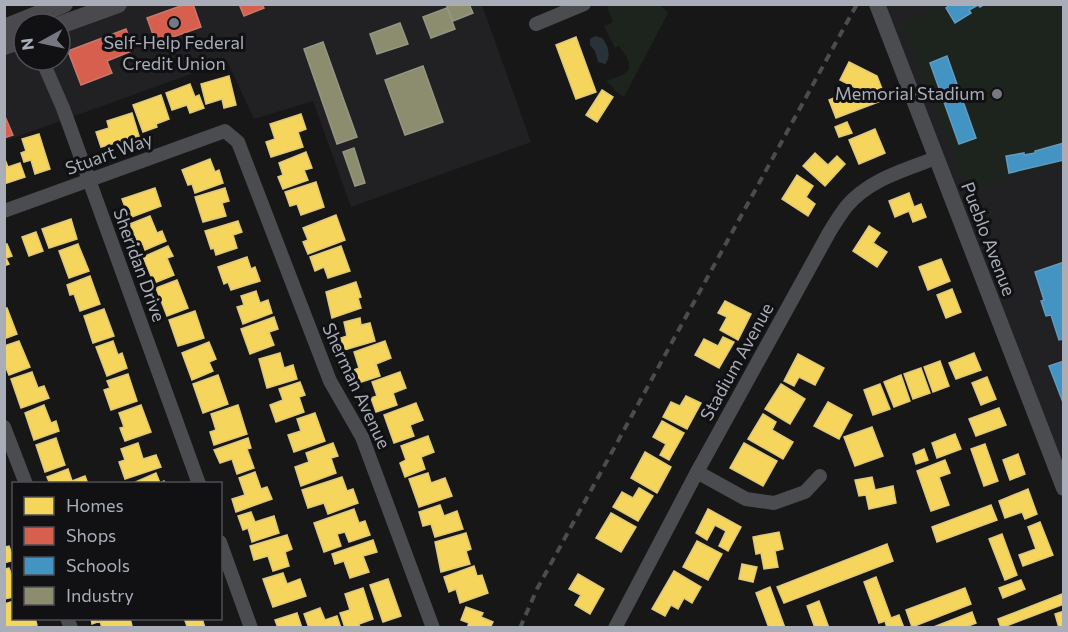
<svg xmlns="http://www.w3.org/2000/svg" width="1068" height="632" font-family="Commissioner,sans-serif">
<rect width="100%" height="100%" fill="#171717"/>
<g fill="#212123">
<path d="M 118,5 L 482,5 L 531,142 L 351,207 L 313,101 L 254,119 L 227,61 L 5,141 L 4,46 L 24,39 L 24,60 L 60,60 L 60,25 Z"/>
<path d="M 877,5 L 1063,5 L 1063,488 Z"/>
</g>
<g fill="#1d241e">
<path d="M 610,5 L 660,5 L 668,13 L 624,97 L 614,90 L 613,87 L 606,81 C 629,73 638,71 619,46 L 615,48 L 604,26 L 613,22 L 607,6 Z"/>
<path d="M 943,5 L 1063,5 L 1063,164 L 1013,177 L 970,194 L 903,24 Z"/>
</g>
<path fill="#2a3239" d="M 595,36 L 602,38 C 608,45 612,57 605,64 L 598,62 L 595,51 L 590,45 L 590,39 Z"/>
<g fill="#f6d55c" stroke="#dfc978" stroke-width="1.5">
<path d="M 576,37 L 596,92 L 576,99 L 556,45 Z"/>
<path d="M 849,62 L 877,76 L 886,99 L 836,118 L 829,100 L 858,89 L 840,80 Z"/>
<path d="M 229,76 L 236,105 L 224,108 L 222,99 L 206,104 L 201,84 Z"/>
<path d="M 190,84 L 195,97 L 199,95 L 204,108 L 190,113 L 187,105 L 172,110 L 166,93 Z"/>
<path d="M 602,90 L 613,97 L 597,122 L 586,115 Z"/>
<path d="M 161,95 L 169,119 L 156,124 L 157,127 L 143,132 L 133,105 Z"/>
<path d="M 132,113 L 139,136 L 101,147 L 96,132 L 109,128 L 107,121 Z"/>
<path d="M 301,114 L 306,129 L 298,132 L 303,147 L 271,157 L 266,142 L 275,139 L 270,124 Z"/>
<path d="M 847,122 L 852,133 L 839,137 L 835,127 Z"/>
<path d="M 875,129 L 885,153 L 859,164 L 849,140 Z"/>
<path d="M 39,134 L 50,169 L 35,174 L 31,160 L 24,162 L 21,153 L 26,151 L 22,139 Z"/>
<path d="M 306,152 L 312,168 L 304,170 L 308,180 L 283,189 L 278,177 L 283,175 L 279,163 Z"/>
<path d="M 815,153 L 828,165 L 837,156 L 845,164 L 825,186 L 803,166 Z"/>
<path d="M 4,157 L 8,167 L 20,163 L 25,177 L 4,184 Z"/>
<path d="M 210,159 L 215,172 L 219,170 L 223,183 L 195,193 L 192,184 L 188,185 L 182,170 Z"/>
<path d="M 797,175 L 813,186 L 806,197 L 815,204 L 808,216 L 782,199 Z"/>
<path d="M 316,182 L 324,207 L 301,215 L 297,204 L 290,206 L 285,192 Z"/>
<path d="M 155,188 L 161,206 L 129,218 L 122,199 Z"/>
<path d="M 225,188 L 229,201 L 222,203 L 226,216 L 203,222 L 195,197 Z"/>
<path d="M 909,193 L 914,207 L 921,204 L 926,217 L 913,222 L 909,211 L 895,217 L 889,201 Z"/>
<path d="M 336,215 L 345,240 L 308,254 L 303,242 L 308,240 L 303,228 Z"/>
<path d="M 150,216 L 157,233 L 162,231 L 166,241 L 145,250 L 143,244 L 139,245 L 130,224 Z"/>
<path d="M 71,219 L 77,239 L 49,248 L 42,229 Z"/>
<path d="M 238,221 L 242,232 L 233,235 L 237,248 L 216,255 L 214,248 L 211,249 L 205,231 Z"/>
<path d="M 869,226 L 880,233 L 873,243 L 887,252 L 877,267 L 853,251 Z"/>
<path d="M 36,232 L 43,251 L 29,256 L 22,237 Z"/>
<path d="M 7,244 L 12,256 L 6,258 L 9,264 L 4,266 L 4,245 Z"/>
<path d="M 78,244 L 89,271 L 69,278 L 59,251 Z"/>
<path d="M 168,246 L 173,256 L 167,258 L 174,275 L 154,283 L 143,257 Z"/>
<path d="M 341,246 L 350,271 L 328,278 L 324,267 L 315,271 L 310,257 Z"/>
<path d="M 247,257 L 251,269 L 255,267 L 260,281 L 231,290 L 228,282 L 224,284 L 218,267 Z"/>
<path d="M 941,259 L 950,281 L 928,290 L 919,267 Z"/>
<path d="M 90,276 L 100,304 L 80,311 L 74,294 L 70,295 L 67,285 Z"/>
<path d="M 177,280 L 188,308 L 167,316 L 156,288 Z"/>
<path d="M 356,282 L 361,297 L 358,298 L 361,308 L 332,318 L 326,292 Z"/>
<path d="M 952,289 L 961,312 L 946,318 L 937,295 Z"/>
<path d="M 256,291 L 260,303 L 268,300 L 272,313 L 243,324 L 237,307 L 244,305 L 241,296 Z"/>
<path d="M 725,301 L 751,314 L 738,340 L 720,330 L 727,317 L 718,313 Z"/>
<path d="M 7,308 L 17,334 L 4,339 L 4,309 Z"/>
<path d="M 104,309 L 114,336 L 93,343 L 84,316 Z"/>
<path d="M 195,311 L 204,338 L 178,346 L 169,320 Z"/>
<path d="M 274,317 L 278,329 L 269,332 L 274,345 L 250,354 L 241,329 Z"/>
<path d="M 360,318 L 361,325 L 370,323 L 375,341 L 344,350 L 341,338 L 347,336 L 344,322 Z"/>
<path d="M 723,337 L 734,342 L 719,368 L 695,355 L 704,339 L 718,346 Z"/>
<path d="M 19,341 L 30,367 L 9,375 L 4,363 L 4,346 Z"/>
<path d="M 113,341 L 118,355 L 122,353 L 127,368 L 107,376 L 96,347 Z"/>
<path d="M 385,341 L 391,358 L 376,364 L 380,376 L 358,383 L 354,370 L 359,368 L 354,352 Z"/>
<path d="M 209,342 L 216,359 L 209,362 L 213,371 L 192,380 L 182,353 Z"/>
<path d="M 280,353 L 284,368 L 293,365 L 297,379 L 267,388 L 259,359 Z"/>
<path d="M 974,353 L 981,370 L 956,379 L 949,363 Z"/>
<path d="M 798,354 L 824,368 L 815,385 L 799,377 L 794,386 L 784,381 Z"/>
<path d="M 940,361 L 949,386 L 933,392 L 924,367 Z"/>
<path d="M 921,368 L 930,393 L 913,399 L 904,374 Z"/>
<path d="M 32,372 L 38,388 L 44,386 L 49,398 L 21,408 L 11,379 Z"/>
<path d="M 400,372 L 406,388 L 393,393 L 397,405 L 376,412 L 371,398 L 377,396 L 372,382 Z"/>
<path d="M 128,374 L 137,401 L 111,410 L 104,390 L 110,388 L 107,381 Z"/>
<path d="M 218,375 L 228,404 L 203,413 L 193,384 Z"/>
<path d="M 901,375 L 910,401 L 894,407 L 884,382 Z"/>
<path d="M 987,377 L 996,399 L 981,405 L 972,383 Z"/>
<path d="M 300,382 L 305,395 L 299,397 L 304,412 L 276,422 L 270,405 L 283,400 L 279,389 Z"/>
<path d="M 781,384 L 805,399 L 790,424 L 765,409 Z"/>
<path d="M 880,384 L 890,409 L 873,415 L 864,390 Z"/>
<path d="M 686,396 L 701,403 L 687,429 L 663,417 L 671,402 L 680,406 Z"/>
<path d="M 828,402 L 852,415 L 839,439 L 814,426 Z"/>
<path d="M 416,403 L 423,420 L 410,425 L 414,436 L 394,443 L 384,415 Z"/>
<path d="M 44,405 L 51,423 L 56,421 L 59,431 L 34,440 L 25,413 Z"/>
<path d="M 141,405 L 151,432 L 125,441 L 120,428 L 124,427 L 119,413 Z"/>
<path d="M 238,405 L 247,434 L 214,445 L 210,432 L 216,430 L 211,414 Z"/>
<path d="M 999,408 L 1006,425 L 976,436 L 969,419 Z"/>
<path d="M 315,413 L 325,441 L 294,452 L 288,435 L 301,431 L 297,419 Z"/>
<path d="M 763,414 L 776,422 L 772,430 L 793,442 L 783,459 L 748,439 Z"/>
<path d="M 662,421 L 684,433 L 669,460 L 660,455 L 666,444 L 653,437 Z"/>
<path d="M 872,427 L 883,456 L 855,466 L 844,437 Z"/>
<path d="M 955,434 L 961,449 L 937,458 L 932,443 Z"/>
<path d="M 428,436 L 434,452 L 421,457 L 425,469 L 405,477 L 400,463 L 406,460 L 401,446 Z"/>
<path d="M 56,438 L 65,465 L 45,472 L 36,445 Z"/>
<path d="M 248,438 L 251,448 L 247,449 L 254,468 L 237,474 L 232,459 L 220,463 L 214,450 Z"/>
<path d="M 138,443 L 143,459 L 156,455 L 161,467 L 125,479 L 119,462 L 125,460 L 121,449 Z"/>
<path d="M 333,443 L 338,456 L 331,458 L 336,473 L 301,486 L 295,467 L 309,462 L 306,453 Z"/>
<path d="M 744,443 L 777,461 L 763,486 L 730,468 Z"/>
<path d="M 985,444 L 998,481 L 984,486 L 971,449 Z"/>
<path d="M 924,449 L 928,460 L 916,464 L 913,454 Z"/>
<path d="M 645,452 L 671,467 L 657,493 L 631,478 Z"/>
<path d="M 1018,454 L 1025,474 L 1010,480 L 1003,460 Z"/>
<path d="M 945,460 L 950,473 L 939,477 L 949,505 L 931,511 L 917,471 Z"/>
<path d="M 68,469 L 72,481 L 85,476 L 88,484 L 50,484 L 47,477 Z"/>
<path d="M 255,472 L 261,489 L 267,487 L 272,499 L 236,512 L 232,499 L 245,495 L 239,478 Z"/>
<path d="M 156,473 L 160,483 L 164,481 L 165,484 L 131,484 Z"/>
<path d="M 428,473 L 431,483 L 445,478 L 452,496 L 419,507 L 409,479 Z"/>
<path d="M 342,477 L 347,491 L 353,489 L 358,503 L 328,514 L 324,503 L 308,508 L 302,490 Z"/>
<path d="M 872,477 L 875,490 L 893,486 L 896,503 L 869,509 L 866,495 L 859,496 L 855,480 Z"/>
<path d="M 639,488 L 653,496 L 638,521 L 613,507 L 622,492 L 633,498 Z"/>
<path d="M 1028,489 L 1037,514 L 1025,519 L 1022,512 L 1005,518 L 999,501 Z"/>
<path d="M 440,505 L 444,516 L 457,511 L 463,529 L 435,537 L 431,524 L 423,526 L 419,512 Z"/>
<path d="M 991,505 L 997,520 L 937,542 L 932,527 Z"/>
<path d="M 354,509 L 359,523 L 365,521 L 370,535 L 349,542 L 345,532 L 337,534 L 341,546 L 324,552 L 314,523 Z"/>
<path d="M 708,509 L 741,527 L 728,551 L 719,546 L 726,531 L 715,525 L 707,540 L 696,533 Z"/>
<path d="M 251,512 L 255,522 L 274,516 L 279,533 L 252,542 L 248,528 L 243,530 L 238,516 Z"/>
<path d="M 611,513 L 636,527 L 621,552 L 596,538 Z"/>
<path d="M 1040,522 L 1053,555 L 1023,566 L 1019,555 L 1036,549 L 1028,527 Z"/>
<path d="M 779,532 L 783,549 L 775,551 L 778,567 L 764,569 L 761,553 L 756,554 L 753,537 Z"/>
<path d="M 466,533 L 471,549 L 466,551 L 470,564 L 441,572 L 435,542 Z"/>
<path d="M 1002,534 L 1017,575 L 1005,580 L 989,539 Z"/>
<path d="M 287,535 L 292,549 L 285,552 L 289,566 L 273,571 L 268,556 L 254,560 L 250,546 Z"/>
<path d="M 373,540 L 377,552 L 363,556 L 369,572 L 350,578 L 344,561 L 335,564 L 332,554 Z"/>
<path d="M 697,541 L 722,554 L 708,580 L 683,567 Z"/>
<path d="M 887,544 L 893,561 L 784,603 L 777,587 Z"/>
<path d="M 9,546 L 14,560 L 4,563 L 4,547 Z"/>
<path d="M 742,564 L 757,567 L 753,582 L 739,579 Z"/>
<path d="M 474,566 L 477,576 L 482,575 L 488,593 L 460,603 L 456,589 L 449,592 L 444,577 Z"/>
<path d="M 9,568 L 14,581 L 14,597 L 4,599 L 4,569 Z"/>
<path d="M 674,571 L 701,587 L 692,603 L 684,598 L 678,609 L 671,605 L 665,616 L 652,609 Z"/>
<path d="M 283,573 L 287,584 L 300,579 L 306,596 L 273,607 L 263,579 Z"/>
<path d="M 578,574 L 604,589 L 590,614 L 575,605 L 581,595 L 569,589 Z"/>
<path d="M 876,577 L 891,618 L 899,615 L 904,628 L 887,628 L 885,621 L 879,623 L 864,582 Z"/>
<path d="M 388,579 L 401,616 L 383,622 L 370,585 Z"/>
<path d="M 1021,580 L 1025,589 L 1003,598 L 999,588 Z"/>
<path d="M 770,587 L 785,628 L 769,628 L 756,593 Z"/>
<path d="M 363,588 L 373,619 L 359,624 L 360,628 L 345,628 L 340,613 L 350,610 L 345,594 Z"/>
<path d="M 965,588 L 971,604 L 912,627 L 906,610 Z"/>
<path d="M 1062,594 L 1064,604 L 1001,628 L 998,619 Z"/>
<path d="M 14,601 L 14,618 L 35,618 L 37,625 L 29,628 L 4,628 L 4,604 Z"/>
<path d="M 819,601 L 829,628 L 815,628 L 807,606 Z"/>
<path d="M 466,607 L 483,613 L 481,617 L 493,622 L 490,628 L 467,628 L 469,623 L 461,620 Z"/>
<path d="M 320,608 L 325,620 L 337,616 L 341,628 L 309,628 L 304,614 Z"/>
<path d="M 1064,611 L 1064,628 L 1059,628 L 1055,614 Z"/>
<path d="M 972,612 L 976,623 L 963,628 L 931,628 Z"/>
<path d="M 297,613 L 302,628 L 278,628 L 275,620 Z"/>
<path d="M 91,618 L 130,618 L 132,626 L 102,628 L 100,621 L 92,624 Z"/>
<path d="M 184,618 L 202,618 L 205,628 L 183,628 L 187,626 Z"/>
</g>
<g fill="#d6604d" stroke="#c8776d" stroke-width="1.5">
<path d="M 186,4 L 193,4 L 201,27 L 156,43 L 147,18 Z"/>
<path d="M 239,4 L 262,4 L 264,8 L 244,16 Z"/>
<path d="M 126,29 L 134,50 L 107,61 L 112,73 L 81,85 L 68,51 Z"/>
<path d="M 4,114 L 13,135 L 4,138 Z"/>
</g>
<g fill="#4393c3" stroke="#619bc0" stroke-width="1.5">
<path d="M 951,4 L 985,4 L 980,7 L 978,5 L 969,10 L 971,13 L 955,23 L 946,8 Z"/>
<path d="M 947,56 L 976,138 L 959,144 L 930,63 Z"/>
<path d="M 1064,143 L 1064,160 L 1009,173 L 1006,156 L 1024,153 L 1024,155 L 1035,153 L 1035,151 Z"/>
<path d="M 1064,262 L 1064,339 L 1059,340 L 1051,315 L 1046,316 L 1041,301 L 1044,300 L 1035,272 Z"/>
<path d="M 1064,361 L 1064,405 L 1049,366 Z"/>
</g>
<g fill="#8c8c6e" stroke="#949684" stroke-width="1.5">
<path d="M 446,4 L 469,4 L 473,13 L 453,21 Z"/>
<path d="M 447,8 L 455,29 L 431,38 L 423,17 Z"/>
<path d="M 400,23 L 408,44 L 377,54 L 370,34 Z"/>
<path d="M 323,42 L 357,137 L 337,144 L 304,49 Z"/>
<path d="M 423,66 L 443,122 L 405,135 L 385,80 Z"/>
<path d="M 354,148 L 365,183 L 355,186 L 343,152 Z"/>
</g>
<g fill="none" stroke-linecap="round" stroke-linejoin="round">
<g stroke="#4b4c50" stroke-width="14">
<path d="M 536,24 L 584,4"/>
<path d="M 42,60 L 63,108 L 199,484"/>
<path d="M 4,211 L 225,131 L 238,142 L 330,381 L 362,437 L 433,628"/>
<path d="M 4,427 L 26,484"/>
<path d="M 697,472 L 746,499 L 774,503 L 805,492 L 820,476"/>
<path d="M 220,542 L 251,628"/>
<path d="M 67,618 L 71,628"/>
<path d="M 615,628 L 697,472 L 830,231 C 835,223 840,215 846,207 C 868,180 904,170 936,158"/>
</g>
<path stroke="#4b4c50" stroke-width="16" d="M 877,4 L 1064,488"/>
<g stroke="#4a4a4e" stroke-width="18">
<path d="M 60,25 L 118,4"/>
<path d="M 4,28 L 64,4"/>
<path d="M 4,46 L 24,39"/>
</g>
<path stroke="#4b4c4f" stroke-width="4" stroke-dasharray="8 6" stroke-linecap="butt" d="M 520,628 L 537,589 L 857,4"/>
</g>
<g fill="#757880" stroke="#111113" stroke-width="2">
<circle cx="174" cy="23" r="6"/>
<circle cx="997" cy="94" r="6"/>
</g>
<g text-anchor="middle" stroke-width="6" stroke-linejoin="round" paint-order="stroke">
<g font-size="18" fill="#a8adb8" stroke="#111113">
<text x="174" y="49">Self-Help Federal<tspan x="174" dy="21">Credit Union</tspan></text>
<text x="985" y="100" text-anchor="end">Memorial Stadium</text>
</g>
<g font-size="18" fill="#a8adb8" stroke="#111113">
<text transform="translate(109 154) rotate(-20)" y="6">Stuart Way</text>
<text transform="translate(988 239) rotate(69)" y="6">Pueblo Avenue</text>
<text transform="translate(139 265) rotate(70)" y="6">Sheridan Drive</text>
<text transform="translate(737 362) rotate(-61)" y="6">Stadium Avenue</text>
<text transform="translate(356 386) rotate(65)" y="6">Sherman Avenue</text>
</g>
</g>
<rect width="1068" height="632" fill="none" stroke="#a8adb8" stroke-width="12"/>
<rect x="12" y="482" width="210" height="138" fill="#111113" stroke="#4d4f55" stroke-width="1.5"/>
<rect x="24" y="497" width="30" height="18" fill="#f6d55c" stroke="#4d4f55" stroke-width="1.5"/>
<text x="66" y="512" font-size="18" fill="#a8adb8">Homes</text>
<rect x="24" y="527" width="30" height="18" fill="#d6604d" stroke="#4d4f55" stroke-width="1.5"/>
<text x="66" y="542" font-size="18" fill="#a8adb8">Shops</text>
<rect x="24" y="557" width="30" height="18" fill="#4393c3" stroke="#4d4f55" stroke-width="1.5"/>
<text x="66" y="572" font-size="18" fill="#a8adb8">Schools</text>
<rect x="24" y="587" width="30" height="18" fill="#8c8c6e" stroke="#4d4f55" stroke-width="1.5"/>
<text x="66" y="602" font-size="18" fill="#a8adb8">Industry</text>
<g transform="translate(42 42) rotate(262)"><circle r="28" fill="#111113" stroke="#4d4f55" stroke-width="1.5"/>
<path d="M0-4.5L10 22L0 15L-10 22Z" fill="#757880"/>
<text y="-9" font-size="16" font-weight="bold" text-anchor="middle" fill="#a8adb8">N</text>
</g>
</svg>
